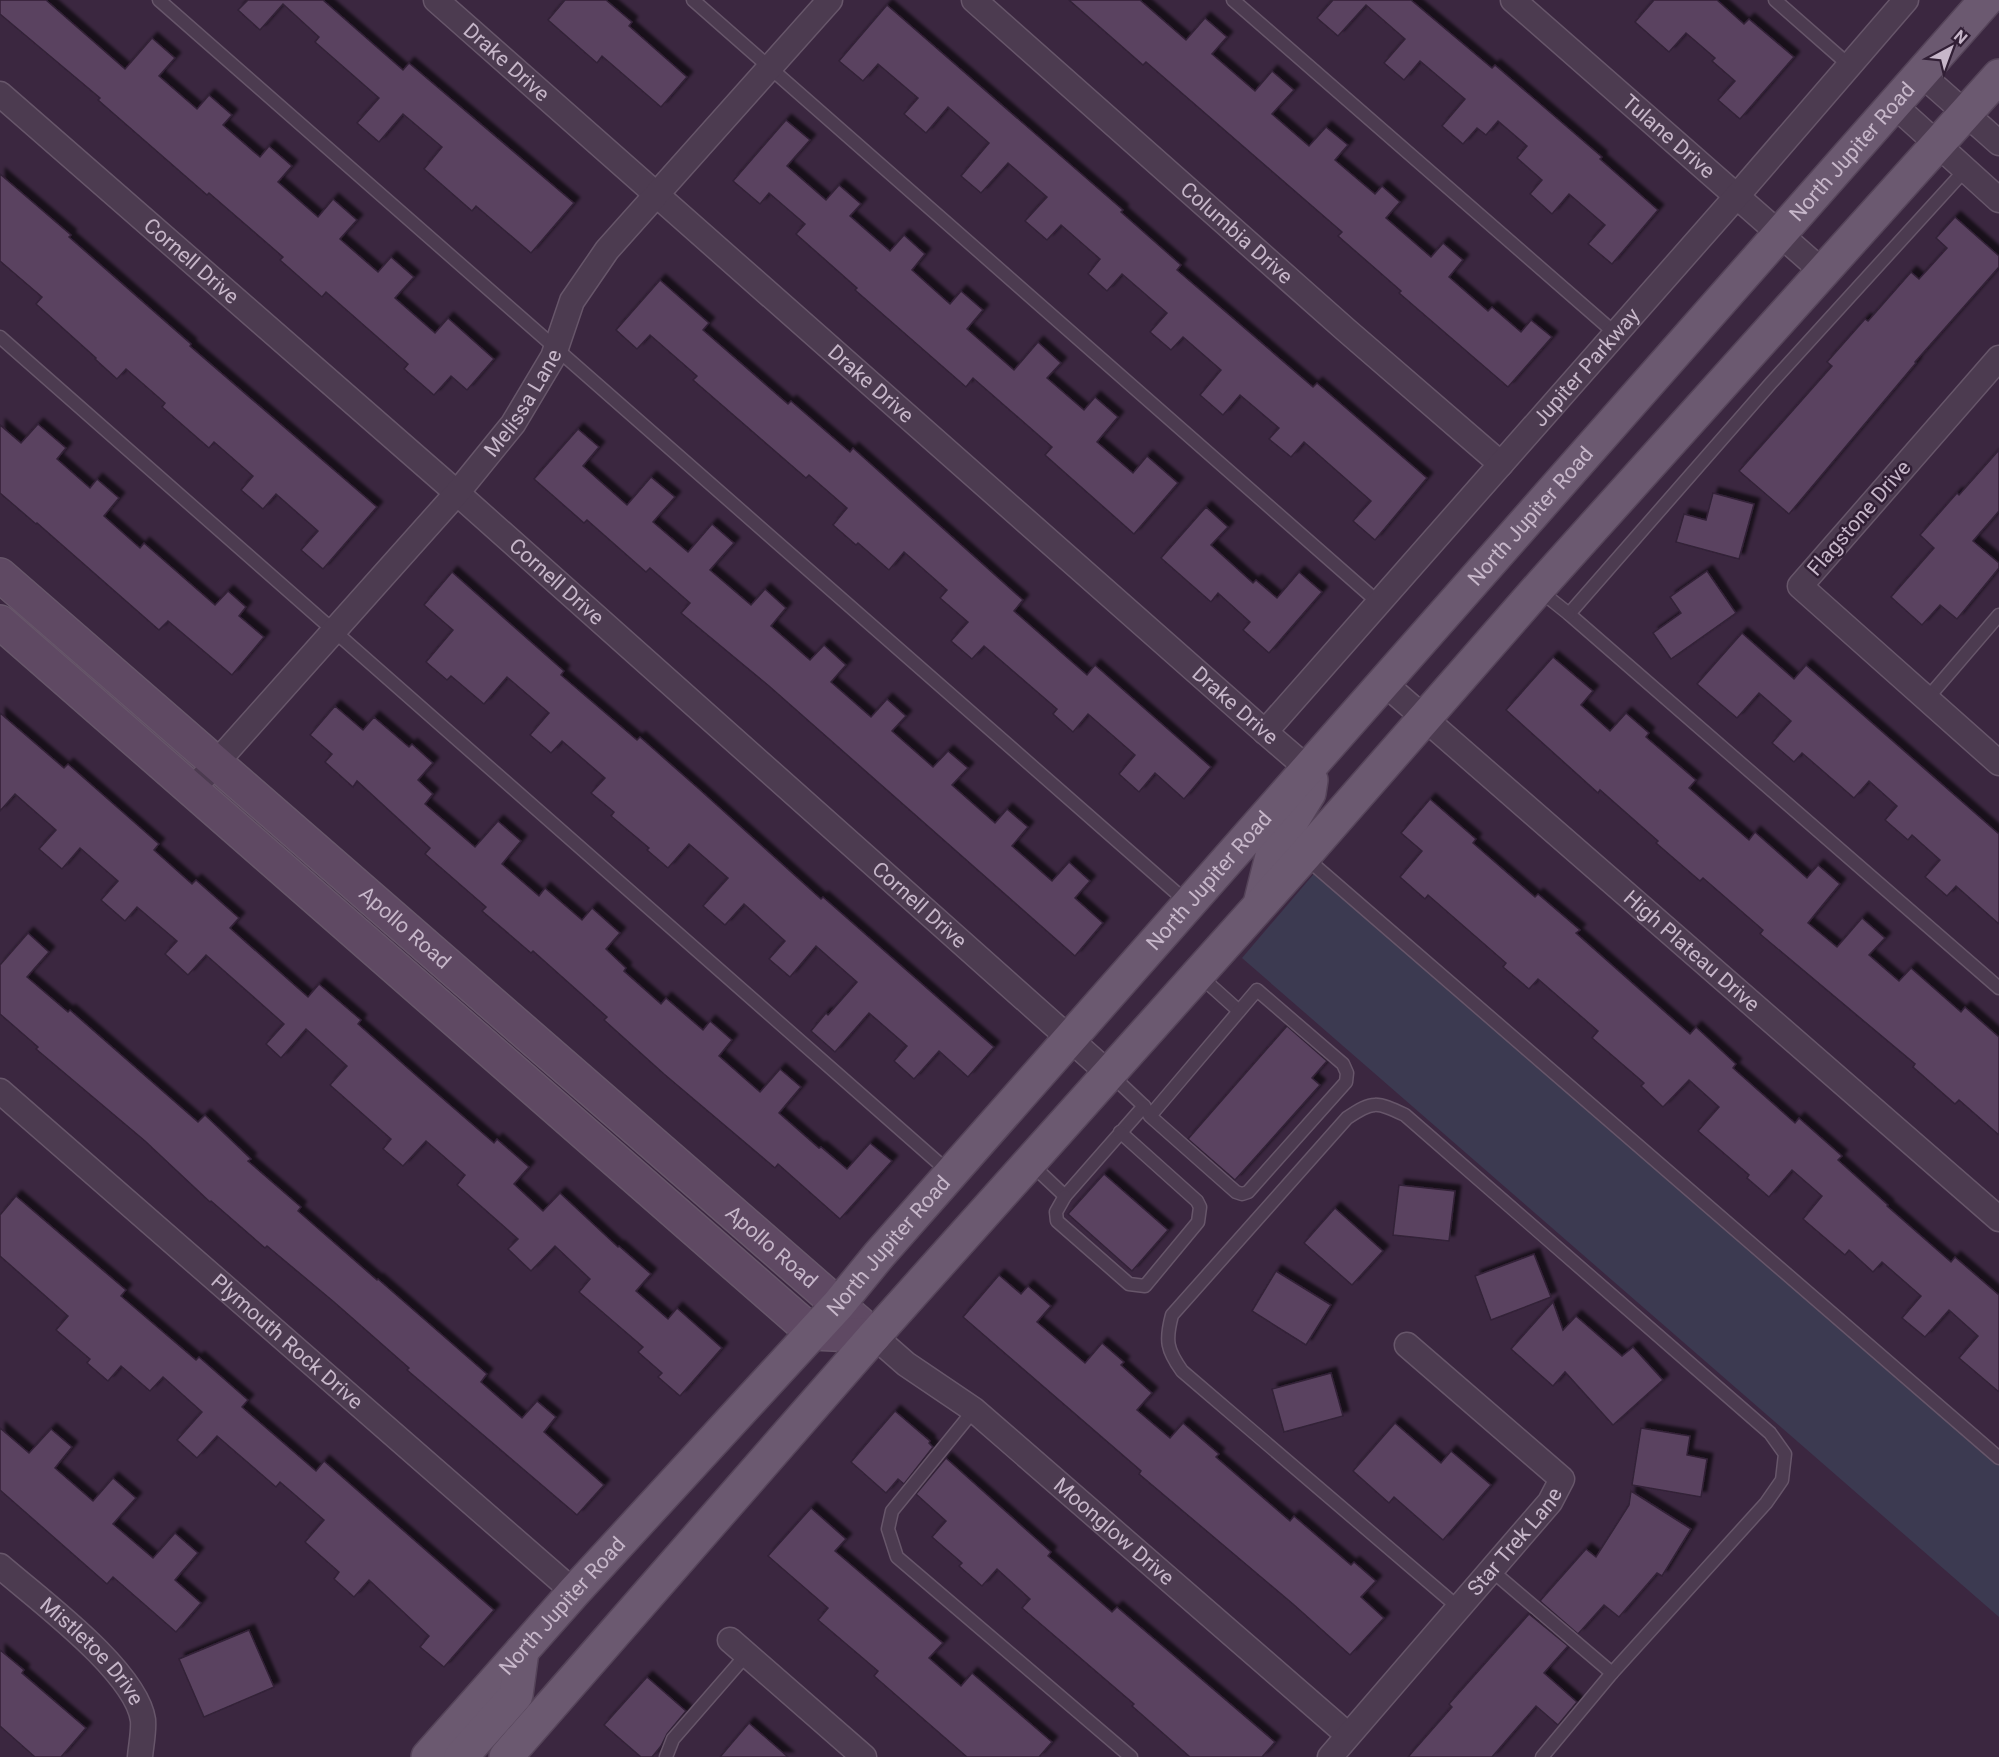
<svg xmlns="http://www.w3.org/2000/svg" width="1999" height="1757" font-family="Roboto,sans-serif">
<defs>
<filter id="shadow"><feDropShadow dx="5.5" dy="-5.5" stdDeviation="1.5" flood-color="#0009"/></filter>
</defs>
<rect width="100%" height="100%" fill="#3b2740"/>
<path fill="#3c3a51" d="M 1318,869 L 1999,1462 L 1999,1617 L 1242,958 Z"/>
<g fill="#5a4360" stroke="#332137" stroke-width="1.5" filter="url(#shadow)">
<path d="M 0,0 L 46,0 L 125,69 L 152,38 L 175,58 L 159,76 L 197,109 L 209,95 L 232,115 L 223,125 L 260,157 L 269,146 L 292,166 L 278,182 L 318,217 L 333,199 L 357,220 L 340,239 L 378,272 L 391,257 L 414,277 L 395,298 L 435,333 L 448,318 L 494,359 L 467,390 L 451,376 L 434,395 L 404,369 L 408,364 L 326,292 L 322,297 L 280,260 L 283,257 L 209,193 L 207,195 L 98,100 L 100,98 L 0,14 Z"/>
<path d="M 248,0 L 323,0 L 403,70 L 409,63 L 574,203 L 531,253 L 476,206 L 472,211 L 424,169 L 442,147 L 403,114 L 379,142 L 357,123 L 379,98 L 315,42 L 319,37 L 283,4 L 260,30 L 238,10 Z"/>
<path d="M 565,0 L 606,0 L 632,22 L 629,26 L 687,77 L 661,107 L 602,56 L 597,63 L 548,20 Z"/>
<path d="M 1069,0 L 1140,0 L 1186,40 L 1205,18 L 1227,37 L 1212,54 L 1255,91 L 1272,71 L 1294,90 L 1272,114 L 1309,146 L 1326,127 L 1348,145 L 1335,160 L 1375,194 L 1382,186 L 1400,202 L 1386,218 L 1431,257 L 1443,243 L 1463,260 L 1449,277 L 1488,311 L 1492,307 L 1521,332 L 1531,320 L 1552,337 L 1508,387 L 1399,293 L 1401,291 L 1338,236 L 1342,232 L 1146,62 L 1143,65 Z"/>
<path d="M 1333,0 L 1411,0 L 1492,68 L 1495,65 L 1602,157 L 1600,159 L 1658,210 L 1612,264 L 1588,244 L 1605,225 L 1569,194 L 1552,214 L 1530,194 L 1542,180 L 1517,158 L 1527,146 L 1498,121 L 1486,135 L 1477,128 L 1463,144 L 1442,126 L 1465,99 L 1420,61 L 1404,80 L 1384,63 L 1405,39 L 1366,5 L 1338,36 L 1317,18 Z"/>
<path d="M 1654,0 L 1717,0 L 1744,24 L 1749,19 L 1794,57 L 1740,119 L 1718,100 L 1735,81 L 1712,61 L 1715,58 L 1686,33 L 1669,52 L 1635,22 Z"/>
<path d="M 887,5 L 1123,210 L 1121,212 L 1181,265 L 1177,270 L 1313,387 L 1317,383 L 1427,478 L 1375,540 L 1353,521 L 1371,501 L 1304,442 L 1291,457 L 1269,439 L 1279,428 L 1240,395 L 1223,415 L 1200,395 L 1221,370 L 1183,337 L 1171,350 L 1150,332 L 1167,313 L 1122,274 L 1107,291 L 1088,274 L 1100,259 L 1061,225 L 1047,240 L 1025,221 L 1047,197 L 1008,163 L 981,193 L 961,176 L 989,143 L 948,107 L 926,133 L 904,114 L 918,98 L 878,64 L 863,81 L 839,61 Z"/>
<path d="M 786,120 L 810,140 L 787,166 L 826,200 L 839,185 L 861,204 L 850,216 L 890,251 L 904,235 L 925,254 L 912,270 L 950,304 L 961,291 L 983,310 L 967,329 L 1014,370 L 1038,342 L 1061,363 L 1047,378 L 1084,410 L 1095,397 L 1118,417 L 1097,442 L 1133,473 L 1147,456 L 1178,483 L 1134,534 L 1045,455 L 1052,447 L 973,378 L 966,387 L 855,290 L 857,288 L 796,234 L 805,224 L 769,193 L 760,204 L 733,181 Z"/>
<path d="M 0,174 L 71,235 L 69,237 L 191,344 L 190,346 L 377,507 L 323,569 L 301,550 L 318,531 L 276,494 L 263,509 L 241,490 L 253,476 L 214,442 L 209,448 L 162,407 L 165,403 L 126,369 L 117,379 L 95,359 L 96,358 L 36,304 L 42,297 L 0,261 Z"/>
<path d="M 1955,217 L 1999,256 L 1999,267 L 1915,362 L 1916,363 L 1789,514 L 1739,471 L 1832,366 L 1827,362 L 1865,319 L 1868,321 L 1911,272 L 1919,279 L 1947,248 L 1936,238 Z"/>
<path d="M 660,280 L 709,323 L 703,330 L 788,404 L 791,401 L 850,452 L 853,448 L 1023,600 L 1014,611 L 1087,675 L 1095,665 L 1211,767 L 1184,799 L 1155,773 L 1139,792 L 1119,774 L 1135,755 L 1088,714 L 1073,732 L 1053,714 L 1057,709 L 984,646 L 972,659 L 951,641 L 968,622 L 940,598 L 947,590 L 904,552 L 889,570 L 858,543 L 856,545 L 833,525 L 847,508 L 809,475 L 806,478 L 693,380 L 697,376 L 650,335 L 637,349 L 616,330 Z"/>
<path d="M 38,424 L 66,448 L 57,459 L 90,488 L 97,479 L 119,498 L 104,516 L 140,548 L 144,543 L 215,605 L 228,591 L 246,607 L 239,616 L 264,637 L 232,675 L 168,621 L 159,630 L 37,523 L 36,524 L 0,493 L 0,425 L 21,443 Z"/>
<path d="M 578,429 L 599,447 L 583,466 L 627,505 L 651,477 L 675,497 L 653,522 L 688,552 L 712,524 L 734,543 L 710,570 L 751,605 L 765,589 L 786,608 L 771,626 L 810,660 L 824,645 L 846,665 L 831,682 L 871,717 L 887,699 L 906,716 L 892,731 L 933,767 L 948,751 L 968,768 L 952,785 L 995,823 L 1007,809 L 1028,827 L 1012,846 L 1052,881 L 1069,862 L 1090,881 L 1075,898 L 1103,923 L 1075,956 L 769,686 L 681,613 L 690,603 L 650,568 L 646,572 L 587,520 L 584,523 L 534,479 Z"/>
<path d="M 1999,450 L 1999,511 L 1973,541 L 1999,563 L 1999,568 L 1957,619 L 1940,605 L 1922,625 L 1891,597 L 1934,548 L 1920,535 L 1957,493 L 1959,495 Z"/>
<path d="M 1713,493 L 1754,504 L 1739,559 L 1676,542 L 1684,514 L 1706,520 Z"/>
<path d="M 1206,507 L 1228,527 L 1211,545 L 1253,583 L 1256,580 L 1277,598 L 1299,572 L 1322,592 L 1269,653 L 1243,630 L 1250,622 L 1218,593 L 1211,602 L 1161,558 Z"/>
<path d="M 1707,571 L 1736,613 L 1671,659 L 1653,633 L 1681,613 L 1670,597 Z"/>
<path d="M 452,572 L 564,671 L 561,675 L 637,740 L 640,737 L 699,789 L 821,899 L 823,897 L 994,1047 L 968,1077 L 939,1051 L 914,1079 L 894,1061 L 907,1046 L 869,1013 L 835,1052 L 811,1031 L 826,1013 L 828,1015 L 857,982 L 816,946 L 790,977 L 769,959 L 785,941 L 744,904 L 725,925 L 703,906 L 728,878 L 689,844 L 668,868 L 647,850 L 649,848 L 611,816 L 614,812 L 591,793 L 605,778 L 562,741 L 551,753 L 530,735 L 549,713 L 507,677 L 484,704 L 451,676 L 447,680 L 426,662 L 453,630 L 424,605 Z"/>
<path d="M 1742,633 L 1794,679 L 1806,665 L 1999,834 L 1999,924 L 1956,886 L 1947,896 L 1925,877 L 1940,860 L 1912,835 L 1908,840 L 1885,820 L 1897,806 L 1869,781 L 1854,798 L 1802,753 L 1794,762 L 1772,743 L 1791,721 L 1759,693 L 1737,718 L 1697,684 Z"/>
<path d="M 1553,657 L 1593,691 L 1581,705 L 1610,731 L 1626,713 L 1649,733 L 1646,737 L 1696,780 L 1689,788 L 1749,840 L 1755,832 L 1807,878 L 1818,865 L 1840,884 L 1808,923 L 1837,947 L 1862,918 L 1885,938 L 1869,955 L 1899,981 L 1911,968 L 1961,1012 L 1965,1007 L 1999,1037 L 1999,1135 L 1959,1100 L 1955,1104 L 1913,1067 L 1915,1064 L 1760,934 L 1763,930 L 1703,878 L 1700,881 L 1656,843 L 1658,841 L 1600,790 L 1598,793 L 1506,710 Z"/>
<path d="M 335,706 L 363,730 L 374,717 L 409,747 L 412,744 L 433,763 L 418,780 L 433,794 L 425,804 L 475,847 L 498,821 L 521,841 L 502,864 L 539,896 L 545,888 L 582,920 L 592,908 L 620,933 L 606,949 L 626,968 L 624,971 L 661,1004 L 666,998 L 703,1030 L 710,1021 L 732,1040 L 719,1056 L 760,1092 L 780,1069 L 801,1087 L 779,1113 L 819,1148 L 821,1147 L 847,1169 L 870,1143 L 892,1161 L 840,1219 L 778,1164 L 775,1168 L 664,1074 L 604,1020 L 607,1017 L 533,951 L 531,953 L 482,911 L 486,907 L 425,854 L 430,848 L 357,781 L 353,787 L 325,762 L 332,754 L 310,735 Z"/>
<path d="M 0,713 L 64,768 L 68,764 L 159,844 L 154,850 L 192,884 L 196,880 L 239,918 L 230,928 L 308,997 L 319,984 L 361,1020 L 358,1024 L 419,1078 L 494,1143 L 497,1139 L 529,1167 L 514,1184 L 543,1211 L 560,1193 L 618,1247 L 619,1246 L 651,1274 L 636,1291 L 668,1319 L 677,1308 L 722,1348 L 680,1396 L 658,1377 L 662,1373 L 638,1352 L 643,1347 L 579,1292 L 590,1279 L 555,1246 L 531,1271 L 508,1249 L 518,1239 L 457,1185 L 465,1175 L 426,1141 L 403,1166 L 383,1149 L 391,1139 L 330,1085 L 347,1066 L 306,1029 L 281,1058 L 266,1044 L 284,1024 L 206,955 L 188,975 L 165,954 L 177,941 L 137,907 L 125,921 L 101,900 L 118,881 L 80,848 L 62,869 L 39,849 L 56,830 L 15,794 L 0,811 Z"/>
<path d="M 1430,799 L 1476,839 L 1473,843 L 1535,897 L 1538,894 L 1580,930 L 1576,933 L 1690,1034 L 1696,1027 L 1736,1064 L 1733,1068 L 1795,1123 L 1799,1118 L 1842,1156 L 1838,1160 L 1888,1205 L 1887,1206 L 1951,1262 L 1955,1257 L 1999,1295 L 1999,1392 L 1959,1358 L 1978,1336 L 1949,1310 L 1925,1337 L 1902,1318 L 1921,1296 L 1882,1262 L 1873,1272 L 1849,1250 L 1845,1255 L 1803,1219 L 1822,1196 L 1792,1170 L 1769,1197 L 1747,1178 L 1749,1175 L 1698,1131 L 1719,1107 L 1689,1080 L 1663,1107 L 1641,1086 L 1644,1083 L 1592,1038 L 1598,1031 L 1538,979 L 1529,989 L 1503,967 L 1506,963 L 1428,895 L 1425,899 L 1400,877 L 1422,851 L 1401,833 Z"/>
<path d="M 28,933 L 49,952 L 27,977 L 68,1012 L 70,1010 L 198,1122 L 205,1115 L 251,1159 L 248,1161 L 301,1207 L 298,1211 L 377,1280 L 378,1279 L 487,1374 L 481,1382 L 522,1418 L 537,1401 L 556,1417 L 544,1432 L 604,1485 L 577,1515 L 407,1370 L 409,1368 L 334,1302 L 267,1246 L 265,1248 L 211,1201 L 210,1202 L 145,1141 L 36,1049 L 38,1047 L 0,1014 L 0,965 Z"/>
<path d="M 1287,1026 L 1327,1061 L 1312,1078 L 1320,1085 L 1235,1180 L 1188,1139 Z"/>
<path d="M 1104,1174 L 1168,1230 L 1132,1271 L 1068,1214 Z"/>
<path d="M 1399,1185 L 1455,1191 L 1449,1241 L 1393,1235 Z"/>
<path d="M 16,1196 L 126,1290 L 121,1296 L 196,1360 L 199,1357 L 248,1400 L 242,1407 L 316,1471 L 324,1461 L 494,1610 L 444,1667 L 420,1647 L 429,1636 L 369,1580 L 354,1597 L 334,1579 L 339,1572 L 305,1542 L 324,1520 L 280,1482 L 276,1487 L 217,1436 L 197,1458 L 177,1440 L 202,1412 L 163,1377 L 150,1391 L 121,1366 L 108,1381 L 87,1363 L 90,1359 L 56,1330 L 68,1316 L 0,1256 L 0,1215 Z"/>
<path d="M 1335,1208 L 1383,1251 L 1352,1285 L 1304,1243 Z"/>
<path d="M 1534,1254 L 1551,1297 L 1491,1320 L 1475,1276 Z"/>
<path d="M 1276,1271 L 1331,1305 L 1306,1345 L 1252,1311 Z"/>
<path d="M 999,1275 L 1021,1294 L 1028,1286 L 1051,1306 L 1037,1322 L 1085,1363 L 1102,1343 L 1124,1362 L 1121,1365 L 1152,1393 L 1137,1410 L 1170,1438 L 1183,1423 L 1219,1454 L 1216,1457 L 1290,1521 L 1294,1516 L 1351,1565 L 1354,1562 L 1376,1581 L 1361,1597 L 1384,1618 L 1350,1655 L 1293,1604 L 1139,1474 L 1141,1471 L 963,1317 Z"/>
<path d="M 1553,1302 L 1563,1330 L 1576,1316 L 1622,1356 L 1633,1347 L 1663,1380 L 1613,1425 L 1565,1372 L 1553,1386 L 1511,1349 Z"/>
<path d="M 1331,1373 L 1343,1416 L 1284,1432 L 1272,1389 Z"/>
<path d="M 895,1411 L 930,1441 L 929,1443 L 933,1447 L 904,1484 L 898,1479 L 886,1493 L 851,1462 Z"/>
<path d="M 1395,1423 L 1441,1463 L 1451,1451 L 1491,1485 L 1443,1540 L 1394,1497 L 1389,1503 L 1353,1471 Z"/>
<path d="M 0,1428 L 29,1453 L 51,1429 L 72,1447 L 55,1468 L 93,1501 L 113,1478 L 136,1498 L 113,1524 L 153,1558 L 175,1533 L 198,1553 L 175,1580 L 201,1603 L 176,1632 L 113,1577 L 107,1584 L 0,1490 Z"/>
<path d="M 1641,1428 L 1690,1436 L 1687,1455 L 1707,1459 L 1701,1497 L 1632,1485 Z"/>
<path d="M 946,1458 L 1051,1552 L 1048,1556 L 1112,1612 L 1117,1607 L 1275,1742 L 1262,1757 L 1190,1757 L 1132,1706 L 1134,1704 L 1022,1608 L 1030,1599 L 997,1569 L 982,1586 L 959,1566 L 962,1563 L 932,1537 L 946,1521 L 916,1494 Z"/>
<path d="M 1631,1491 L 1691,1529 L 1662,1576 L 1657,1573 L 1619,1617 L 1604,1605 L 1578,1634 L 1540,1601 L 1586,1549 L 1596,1557 L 1629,1505 Z"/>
<path d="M 811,1508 L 846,1539 L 835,1551 L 943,1643 L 929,1658 L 961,1686 L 972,1673 L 1052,1742 L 1039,1757 L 967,1757 L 874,1676 L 878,1671 L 818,1620 L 828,1608 L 768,1556 Z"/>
<path d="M 1529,1614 L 1568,1646 L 1544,1673 L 1577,1702 L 1558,1725 L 1536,1706 L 1492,1757 L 1408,1757 L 1452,1707 L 1449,1704 Z"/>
<path d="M 249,1630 L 274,1687 L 204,1717 L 179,1659 Z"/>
<path d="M 0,1650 L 24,1670 L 22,1673 L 86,1728 L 61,1757 L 35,1757 L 0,1726 Z"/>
<path d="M 647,1677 L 686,1711 L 667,1734 L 661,1746 L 652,1757 L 641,1757 L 604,1725 Z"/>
<path d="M 749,1723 L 788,1757 L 720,1757 Z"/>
</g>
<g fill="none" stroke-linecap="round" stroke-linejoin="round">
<defs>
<g id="lane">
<path d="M 159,0 L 1188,903"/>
<path d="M 693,0 L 1379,603"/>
<path d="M 1233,0 L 1616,334"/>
<path d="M 1775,0 L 1850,66"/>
<path d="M 1965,170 L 1771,383 L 1569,614 L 1999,988"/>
<path d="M 0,337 L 950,1173"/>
<path d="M 1539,590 L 1569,614"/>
<path d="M 1926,700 L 1999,615"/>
<path d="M 1306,858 L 1999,1458"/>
<path d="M 1200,976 L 1239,1011"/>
<path d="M 1109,1073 L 1144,1106 L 1150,1116 L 1236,1192 L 1242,1194 L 1248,1192 L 1346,1082 L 1347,1073 L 1343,1064 L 1257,990 L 1150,1116"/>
<path d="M 1030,1163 L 1065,1196 L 1144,1106"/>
<path d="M 1065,1196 L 1056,1212 L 1057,1221 L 1129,1284 L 1145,1286 L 1198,1222 L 1200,1207 L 1197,1201 L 1120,1132"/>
<path d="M 974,1410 L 892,1511 L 888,1529 L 897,1557 L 1131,1757"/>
<path d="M 1459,1608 L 1182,1371 C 1167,1350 1165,1341 1172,1315 L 1347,1118 C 1373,1100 1377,1102 1405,1115 L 1770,1433 L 1785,1454 L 1782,1480 L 1766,1503 L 1612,1673 L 1491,1570"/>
<path d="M 666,1757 L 673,1739 L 747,1654"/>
<path d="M 1542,1757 L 1612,1673"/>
</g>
<g id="street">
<path id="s1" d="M 436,0 L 1265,732 L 1307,768"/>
<path id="s2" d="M 974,0 L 1346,330 L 1501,464"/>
<path id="s3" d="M 1513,0 L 1823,272"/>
<path d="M 1920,73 L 1999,143"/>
<path id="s4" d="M 0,94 L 457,493 L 1108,1073"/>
<path d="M 1893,104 L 1999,200"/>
<path d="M 1999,358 L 1800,586 L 1999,763"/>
<path id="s5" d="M 1384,683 L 1999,1219"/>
<path id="s6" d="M 1265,732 L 1736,197 L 1906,0"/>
<path id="s7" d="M 192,790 L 457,493 L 513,424 L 553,357 L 572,301 L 607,250 L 830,0"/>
<path id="s8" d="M 0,1091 L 574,1592"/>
<path id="s9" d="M 874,1336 L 906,1364 L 974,1410 L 1348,1735"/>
<path id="s10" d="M 0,1566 C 38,1599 136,1671 143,1720 C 144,1732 141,1745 140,1757"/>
<path d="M 730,1640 L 864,1757"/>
<path id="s11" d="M 1330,1757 L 1550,1502 L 1562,1479 L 1407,1345"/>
</g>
<g id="secondary">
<path id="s12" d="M 0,575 L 874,1336"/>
<path d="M 0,622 L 813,1333 L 874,1336"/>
</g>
<g id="primary">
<path d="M 1261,900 L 1273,852 L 1309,793 L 1311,780"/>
<path id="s13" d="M 428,1757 L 574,1592 L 838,1305 L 879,1255 L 1986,0"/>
<path d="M 461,1757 L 516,1695 L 522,1651"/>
<path d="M 506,1757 L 874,1336 L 1304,856 L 1543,583 L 1999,76"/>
</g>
</defs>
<use href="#lane" stroke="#67566a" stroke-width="15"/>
<use href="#street" stroke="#67566a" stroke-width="27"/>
<use href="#secondary" stroke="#67566a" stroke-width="36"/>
<use href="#primary" stroke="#554459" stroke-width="36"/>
<use href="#lane" stroke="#4c3b50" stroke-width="12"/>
<use href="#street" stroke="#4c3b50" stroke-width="24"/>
<use href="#secondary" stroke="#5f4963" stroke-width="33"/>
<use href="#primary" stroke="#6b5970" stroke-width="33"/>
</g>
<g text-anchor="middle" stroke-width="5" stroke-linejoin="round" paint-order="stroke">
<g font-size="21" fill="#c7b7ca" stroke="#311f35">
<text dy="7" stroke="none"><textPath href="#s1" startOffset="94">Drake Drive</textPath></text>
<text dy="7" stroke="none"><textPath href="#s3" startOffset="207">Tulane Drive</textPath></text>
<text dy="7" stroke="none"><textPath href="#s13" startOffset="2146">North Jupiter Road</textPath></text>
<text dy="7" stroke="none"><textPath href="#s2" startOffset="351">Columbia Drive</textPath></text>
<text dy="7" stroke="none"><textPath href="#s4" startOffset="254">Cornell Drive</textPath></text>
<text dy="7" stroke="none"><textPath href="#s6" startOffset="486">Jupiter Parkway</textPath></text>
<text dy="7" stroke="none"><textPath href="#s1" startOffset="580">Drake Drive</textPath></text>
<text dy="7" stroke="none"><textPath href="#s7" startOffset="510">Melissa Lane</textPath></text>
<text dy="7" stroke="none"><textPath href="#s13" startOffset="1660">North Jupiter Road</textPath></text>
<text transform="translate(1859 518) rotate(-49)" y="7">Flagstone Drive</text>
<text dy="7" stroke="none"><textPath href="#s4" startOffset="740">Cornell Drive</textPath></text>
<text dy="7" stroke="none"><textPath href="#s1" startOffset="1066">Drake Drive</textPath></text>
<text dy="7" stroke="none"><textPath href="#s13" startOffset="1174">North Jupiter Road</textPath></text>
<text dy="7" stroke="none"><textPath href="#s4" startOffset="1226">Cornell Drive</textPath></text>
<text dy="7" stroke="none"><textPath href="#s12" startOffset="537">Apollo Road</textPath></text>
<text dy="7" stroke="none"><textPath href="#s5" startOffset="408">High Plateau Drive</textPath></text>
<text dy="7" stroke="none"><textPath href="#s13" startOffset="688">North Jupiter Road</textPath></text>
<text dy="7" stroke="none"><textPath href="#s12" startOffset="1023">Apollo Road</textPath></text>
<text dy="7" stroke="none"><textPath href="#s8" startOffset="381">Plymouth Rock Drive</textPath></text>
<text dy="7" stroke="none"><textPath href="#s9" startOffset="310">Moonglow Drive</textPath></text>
<text dy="7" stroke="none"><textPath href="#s11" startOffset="284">Star Trek Lane</textPath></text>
<text dy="7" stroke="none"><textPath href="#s13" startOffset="202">North Jupiter Road</textPath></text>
<text dy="7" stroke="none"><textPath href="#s10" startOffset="126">Mistletoe Drive</textPath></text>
</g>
</g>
<g transform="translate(1951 48) rotate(41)" stroke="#311f35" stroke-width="4.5" paint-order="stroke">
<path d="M0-4.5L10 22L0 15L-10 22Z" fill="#c7b7ca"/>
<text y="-9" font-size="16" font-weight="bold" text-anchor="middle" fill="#c7b7ca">N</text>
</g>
</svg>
